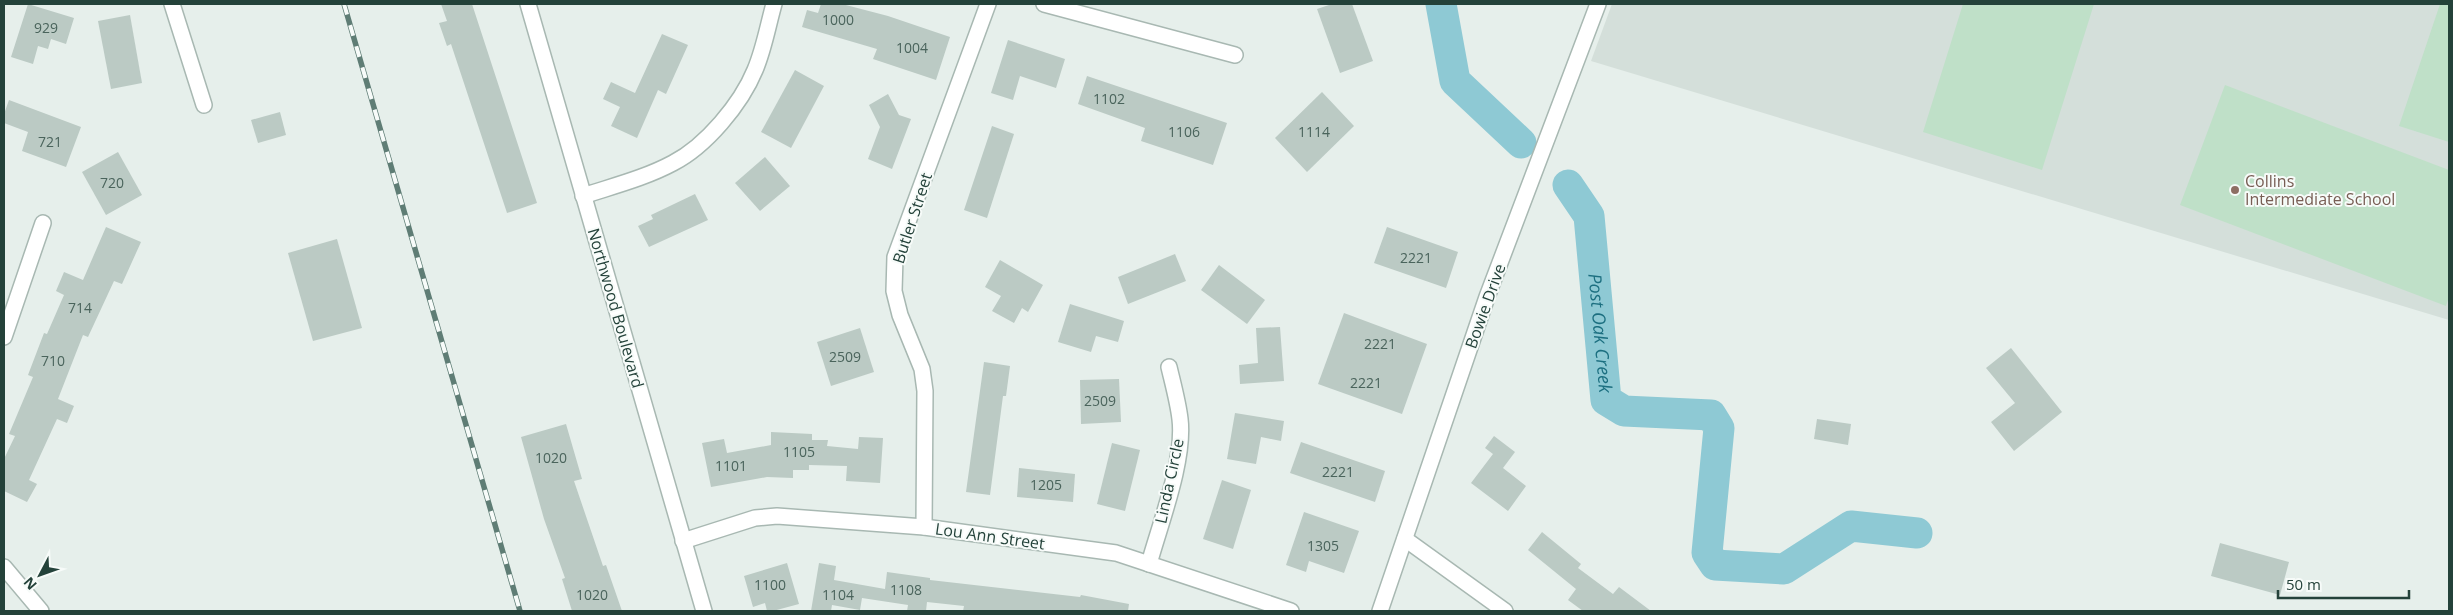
<svg xmlns="http://www.w3.org/2000/svg" width="2453" height="615" font-family="'Open Sans',sans-serif">
<rect width="100%" height="100%" fill="#e6efeb"/>
<path fill="#d4dfda" d="M 1612,4 L 2449,4 L 2449,320 L 1591,61 Z"/>
<g fill="#bfe0c8">
<path d="M 1963,4 L 2094,4 L 2042,170 L 1923,132 Z"/>
<path d="M 2440,4 L 2449,4 L 2449,142 L 2399,126 Z"/>
<path d="M 2225,85 L 2449,170 L 2449,297 L 2446,306 L 2180,205 Z"/>
</g>
<g fill="none" stroke-linecap="round" stroke-linejoin="round">
<g stroke="#8ec9d4" stroke-width="31">
<path d="M 1441,4 L 1455,81 L 1521,143"/>
<path id="s1" d="M 1568,185 L 1589,216 L 1606,400 L 1624,411 L 1711,415 L 1719,428 L 1707,553 L 1715,565 L 1784,569 L 1851,526 L 1917,533"/>
</g>
</g>
<g fill="#bbcac4">
<path d="M 28,4 L 74,18 L 66,44 L 51,39 L 48,49 L 38,46 L 33,64 L 11,57 Z"/>
<path d="M 441,4 L 472,4 L 537,203 L 507,213 L 451,44 L 447,46 L 439,23 L 447,21 Z"/>
<path d="M 821,4 L 842,4 L 888,16 L 950,37 L 936,80 L 873,59 L 877,49 L 802,27 L 807,10 L 818,13 Z"/>
<path d="M 1332,4 L 1352,4 L 1373,61 L 1340,73 L 1317,9 Z"/>
<path d="M 130,15 L 142,83 L 111,89 L 98,21 Z"/>
<path d="M 662,34 L 688,45 L 666,94 L 658,90 L 637,138 L 611,126 L 620,107 L 603,99 L 611,82 L 635,93 Z"/>
<path d="M 1008,40 L 1065,59 L 1056,88 L 1020,76 L 1013,100 L 991,93 Z"/>
<path d="M 795,70 L 824,86 L 791,148 L 761,132 Z"/>
<path d="M 1087,76 L 1227,123 L 1213,165 L 1141,141 L 1145,128 L 1078,104 Z"/>
<path d="M 1322,92 L 1354,126 L 1307,172 L 1275,138 Z"/>
<path d="M 888,94 L 899,115 L 911,119 L 892,169 L 868,159 L 880,127 L 869,105 Z"/>
<path d="M 9,100 L 81,127 L 66,167 L 22,151 L 28,132 L 4,123 L 4,114 Z"/>
<path d="M 280,112 L 286,135 L 258,143 L 251,120 Z"/>
<path d="M 992,126 L 1014,134 L 987,218 L 964,210 Z"/>
<path d="M 118,152 L 142,195 L 106,215 L 82,172 Z"/>
<path d="M 765,157 L 790,186 L 760,211 L 735,183 Z"/>
<path d="M 695,194 L 708,220 L 649,247 L 638,226 L 653,219 L 651,215 Z"/>
<path d="M 106,227 L 141,242 L 122,284 L 114,281 L 88,337 L 83,335 L 58,399 L 74,406 L 67,423 L 57,419 L 29,480 L 37,484 L 27,502 L 4,491 L 4,459 L 15,436 L 9,434 L 33,377 L 28,375 L 44,333 L 47,334 L 64,295 L 56,291 L 64,272 L 83,280 Z"/>
<path d="M 1387,227 L 1458,252 L 1446,288 L 1374,263 Z"/>
<path d="M 337,239 L 362,328 L 313,341 L 288,253 Z"/>
<path d="M 1175,254 L 1186,281 L 1128,304 L 1118,277 Z"/>
<path d="M 1000,260 L 1043,285 L 1028,312 L 1022,308 L 1014,323 L 992,311 L 1001,296 L 985,287 Z"/>
<path d="M 1219,265 L 1265,300 L 1247,324 L 1201,290 Z"/>
<path d="M 1070,304 L 1124,321 L 1118,342 L 1096,336 L 1091,352 L 1058,342 Z"/>
<path d="M 1344,313 L 1427,344 L 1402,414 L 1318,384 Z"/>
<path d="M 1280,327 L 1284,381 L 1240,384 L 1239,365 L 1258,363 L 1256,328 Z"/>
<path d="M 860,328 L 874,372 L 831,386 L 817,342 Z"/>
<path d="M 2011,348 L 2062,412 L 2014,451 L 1991,422 L 2015,403 L 1986,368 Z"/>
<path d="M 984,362 L 1010,366 L 1006,396 L 1003,396 L 990,495 L 966,492 Z"/>
<path d="M 1119,379 L 1121,422 L 1081,424 L 1080,380 Z"/>
<path d="M 1235,413 L 1284,421 L 1281,441 L 1261,437 L 1256,464 L 1227,459 Z"/>
<path d="M 1817,419 L 1851,424 L 1848,445 L 1814,439 Z"/>
<path d="M 566,424 L 582,479 L 574,481 L 603,566 L 606,565 L 622,611 L 572,611 L 562,579 L 565,578 L 544,519 L 521,437 Z"/>
<path d="M 771,432 L 812,434 L 812,440 L 828,440 L 827,446 L 858,449 L 859,437 L 883,438 L 880,483 L 846,481 L 847,466 L 809,465 L 809,470 L 793,470 L 793,478 L 767,477 L 711,487 L 702,443 L 724,439 L 727,453 L 771,445 Z"/>
<path d="M 1494,436 L 1515,452 L 1503,468 L 1526,486 L 1508,511 L 1471,483 L 1493,454 L 1485,448 Z"/>
<path d="M 1301,442 L 1385,471 L 1375,502 L 1290,473 Z"/>
<path d="M 1112,443 L 1140,450 L 1125,511 L 1097,504 Z"/>
<path d="M 1019,468 L 1075,474 L 1073,502 L 1017,497 Z"/>
<path d="M 1222,480 L 1251,490 L 1233,549 L 1203,539 Z"/>
<path d="M 1304,512 L 1359,531 L 1344,573 L 1309,561 L 1306,572 L 1286,565 Z"/>
<path d="M 1542,532 L 1581,564 L 1578,568 L 1613,594 L 1619,587 L 1651,611 L 1583,611 L 1568,600 L 1576,589 L 1528,550 Z"/>
<path d="M 2220,543 L 2289,562 L 2280,595 L 2211,576 Z"/>
<path d="M 787,563 L 799,604 L 773,611 L 767,611 L 765,603 L 753,607 L 744,576 Z"/>
<path d="M 819,563 L 836,566 L 834,580 L 885,589 L 887,572 L 930,578 L 930,580 L 1080,597 L 1081,595 L 1129,604 L 1128,611 L 963,611 L 964,606 L 927,602 L 926,611 L 907,611 L 908,605 L 862,598 L 860,610 L 832,605 L 831,611 L 811,611 Z"/>
</g>
<g fill="none" stroke-linecap="round" stroke-linejoin="round">
<defs>
<g id="minor">
<path d="M 172,4 L 204,105"/>
<path d="M 528,4 L 704,611"/>
<path d="M 1044,4 L 1235,55"/>
<path d="M 583,196 C 613,186 645,178 673,163 C 706,146 741,104 755,70 C 764,49 768,25 774,4"/>
<path d="M 4,337 L 43,223"/>
<path d="M 924,527 L 925,391 L 922,369 L 900,315 L 894,291 L 895,257 L 988,4"/>
<path d="M 1405,539 L 1505,611"/>
<path d="M 683,541 L 755,518 L 777,516 L 924,527 L 1116,553 L 1291,611"/>
<path d="M 1149,564 C 1160,524 1185,460 1180,419 C 1178,402 1173,384 1169,367"/>
<path d="M 4,567 L 41,611"/>
<path d="M 1380,611 L 1487,297 L 1598,4"/>
</g>
</defs>
<use href="#minor" stroke="#a8b8b2" stroke-width="18"/>
<use href="#minor" stroke="#fff" stroke-width="15"/>
<defs>
<path id="rail" d="M 344,4 L 520,611"/>
</defs>
<use href="#rail" stroke="#5f7d75" stroke-width="5.5"/>
<use href="#rail" stroke="#f7fbf9" stroke-width="4" stroke-dasharray="11" stroke-linecap="butt"/>
</g>
<circle fill="#8d6e63" stroke="#f7fbf9" stroke-width="2" cx="2235" cy="190" r="5"/>
<g text-anchor="middle" stroke-width="4" stroke-linejoin="round" paint-order="stroke">
<g font-size="14" fill="#4a645c">
<text x="838" y="25">1000</text>
<text x="46" y="33">929</text>
<text x="912" y="53">1004</text>
<text x="1109" y="104">1102</text>
<text x="1184" y="137">1106</text>
<text x="1314" y="137">1114</text>
<text x="50" y="147">721</text>
<text x="112" y="188">720</text>
<text x="1416" y="263">2221</text>
<text x="80" y="313">714</text>
<text x="1380" y="349">2221</text>
<text x="845" y="362">2509</text>
<text x="53" y="366">710</text>
<text x="1366" y="388">2221</text>
<text x="1100" y="406">2509</text>
<text x="799" y="457">1105</text>
<text x="551" y="463">1020</text>
<text x="731" y="471">1101</text>
<text x="1338" y="477">2221</text>
<text x="1046" y="490">1205</text>
<text x="1323" y="551">1305</text>
<text x="770" y="590">1100</text>
<text x="906" y="595">1108</text>
<text x="592" y="600">1020</text>
<text x="838" y="600">1104</text>
</g>
<g font-size="16" fill="#785e54" stroke="#f7fbf9" text-anchor="start">
<text x="2245" y="187">Collins<tspan x="2245" dy="18">Intermediate School</tspan></text>
</g>
<g font-size="16" fill="#24423a" stroke="#f7fbf9">
<text transform="translate(912 218) rotate(-72)" y="6">Butler Street</text>
<text transform="translate(1485 306) rotate(-70)" y="6">Bowie Drive</text>
<text transform="translate(616 308) rotate(74)" y="6">Northwood Boulevard</text>
<text transform="translate(1169 481) rotate(-78)" y="6">Linda Circle</text>
<text transform="translate(990 536) rotate(8)" y="6">Lou Ann Street</text>
</g>
<g font-size="18" font-style="italic" fill="#1c6f80" stroke="#f7fbf9">
<text dy="6" stroke="none"><textPath href="#s1" startOffset="155">Post Oak Creek</textPath></text>
</g>
</g>
<rect width="2453" height="615" fill="none" stroke="#24423a" stroke-width="10"/>
<g transform="translate(40 575) rotate(229)" stroke="#f7fbf9" stroke-width="4" paint-order="stroke">
<path d="M0-4L9 19L0 12L-9 19Z" fill="#24423a"/>
<text y="-8" font-size="14" font-weight="bold" text-anchor="middle" fill="#24423a">N</text>
</g>
<path d="M2278 590v8h131v-8" fill="none" stroke="#24423a" stroke-width="2.5"/>
<text x="2286" y="590" font-size="15" fill="#24423a" stroke="#f7fbf9" stroke-width="4" paint-order="stroke">50 m</text>
</svg>
